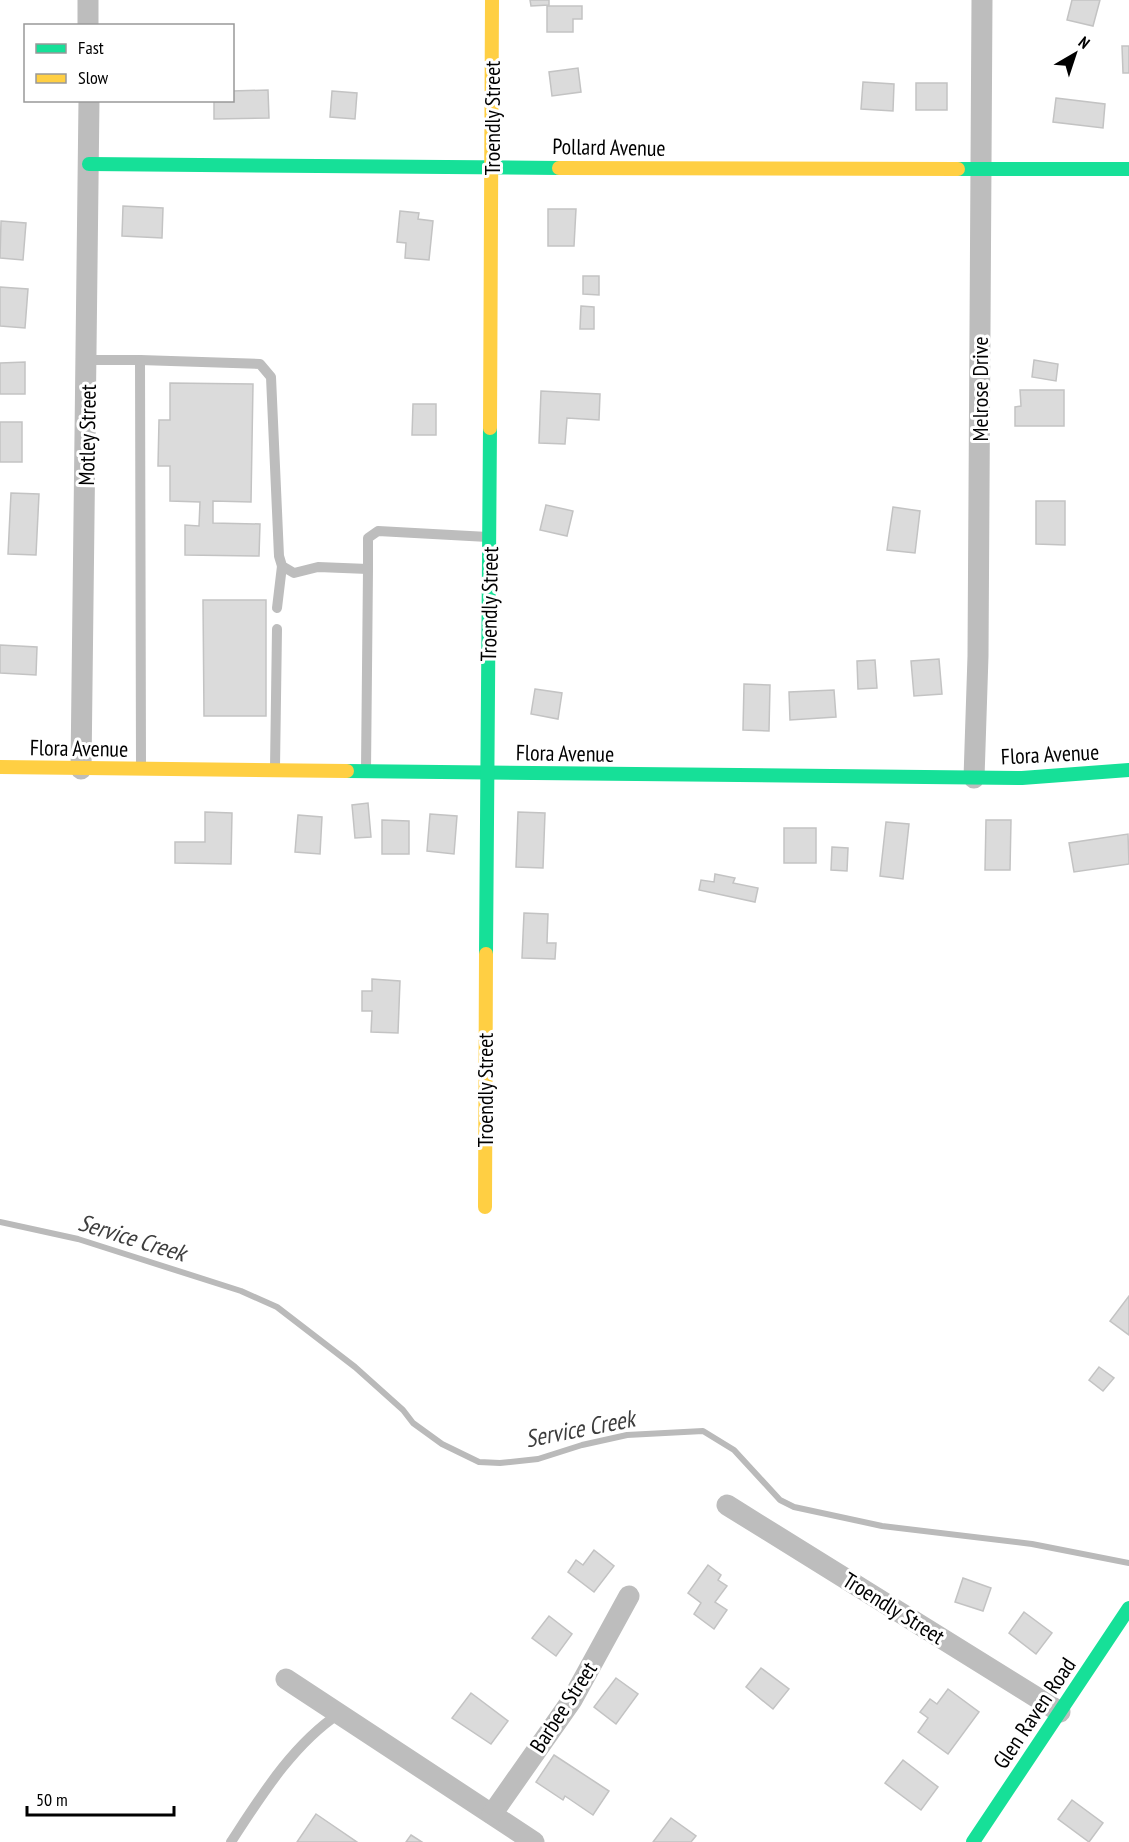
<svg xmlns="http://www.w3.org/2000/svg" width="1129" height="1842" font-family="'PT Sans Narrow',sans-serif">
<rect width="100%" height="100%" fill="#fff"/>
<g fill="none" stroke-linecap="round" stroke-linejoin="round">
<path stroke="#bababa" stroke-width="6" d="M 0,1222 L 78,1239 L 241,1291 L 277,1307 L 355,1367 L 403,1410 L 413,1423 L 442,1444 L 479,1462 L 500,1463 L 538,1459 L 582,1445 L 627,1435 L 703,1431 L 734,1450 L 780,1500 L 794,1507 L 882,1526 L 1032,1544 L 1129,1563"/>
</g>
<g fill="#dbdbdb" stroke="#c3c3c3" stroke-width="1.5">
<path d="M 530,0 L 549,0 L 549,5 L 531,6 Z"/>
<path d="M 1072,0 L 1100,0 L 1093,26 L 1067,20 Z"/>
<path d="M 547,6 L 582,6 L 582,19 L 573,19 L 573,32 L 547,32 Z"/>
<path d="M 1122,46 L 1129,46 L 1129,73 L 1123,73 Z"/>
<path d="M 578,68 L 581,92 L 552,96 L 549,72 Z"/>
<path d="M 863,82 L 894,84 L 893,111 L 861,109 Z"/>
<rect x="916" y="83" width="31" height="27"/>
<path d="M 268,90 L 269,118 L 214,119 L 214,100 L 232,100 L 232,91 Z"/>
<path d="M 332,91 L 357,93 L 355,119 L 330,117 Z"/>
<path d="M 1056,98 L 1105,104 L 1103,128 L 1053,122 Z"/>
<path d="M 123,206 L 163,208 L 162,238 L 122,236 Z"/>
<path d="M 548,209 L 576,209 L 574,246 L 548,246 Z"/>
<path d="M 400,211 L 419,213 L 418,219 L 433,221 L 429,260 L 405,258 L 406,243 L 397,242 Z"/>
<path d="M 1,221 L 26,223 L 23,260 L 0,258 Z"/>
<path d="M 583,276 L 599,276 L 599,295 L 583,294 Z"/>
<path d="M 0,287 L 28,289 L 25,328 L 0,326 Z"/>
<path d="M 581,306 L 594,307 L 594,329 L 580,329 Z"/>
<path d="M 1034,360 L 1058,364 L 1056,381 L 1032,377 Z"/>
<path d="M 25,362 L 25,394 L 0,394 L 0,363 Z"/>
<path d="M 170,383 L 253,384 L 251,502 L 213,501 L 213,523 L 260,524 L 259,556 L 185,555 L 185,525 L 199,526 L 200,502 L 170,501 L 170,466 L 158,466 L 159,420 L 170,420 Z"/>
<path d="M 1020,390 L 1064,390 L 1064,426 L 1015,426 L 1015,407 L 1021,406 Z"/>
<path d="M 541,391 L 600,394 L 599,420 L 567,418 L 565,444 L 539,443 Z"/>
<path d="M 413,404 L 436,404 L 436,435 L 412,435 Z"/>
<rect x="0" y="422" width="22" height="40"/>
<path d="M 11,493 L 39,494 L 36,555 L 8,554 Z"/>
<path d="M 1036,501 L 1065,501 L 1065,545 L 1036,544 Z"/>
<path d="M 546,505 L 573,511 L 567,536 L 540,530 Z"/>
<path d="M 893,507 L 920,511 L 915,553 L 887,550 Z"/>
<path d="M 203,600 L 266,600 L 266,716 L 204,716 Z"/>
<path d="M 0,645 L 37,647 L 36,675 L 0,673 Z"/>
<path d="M 939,659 L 942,694 L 914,696 L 911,661 Z"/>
<path d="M 875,660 L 877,688 L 858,689 L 857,661 Z"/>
<path d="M 744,684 L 770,685 L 769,731 L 743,730 Z"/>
<path d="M 535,689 L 562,693 L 558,719 L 531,714 Z"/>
<path d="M 834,690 L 836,717 L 790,720 L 789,692 Z"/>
<path d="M 368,803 L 371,837 L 355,838 L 352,805 Z"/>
<path d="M 205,812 L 232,813 L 231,864 L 175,863 L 175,842 L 205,842 Z"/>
<path d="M 518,812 L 545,813 L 543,868 L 516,867 Z"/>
<path d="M 430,814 L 457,816 L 454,854 L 427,851 Z"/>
<path d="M 298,815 L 322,817 L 320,854 L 295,852 Z"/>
<path d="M 382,820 L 409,821 L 409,854 L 382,854 Z"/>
<path d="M 986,820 L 1011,820 L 1010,870 L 985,870 Z"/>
<path d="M 886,822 L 909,824 L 903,879 L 880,876 Z"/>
<rect x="784" y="828" width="32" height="35"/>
<path d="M 1128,834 L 1129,864 L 1074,872 L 1069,843 Z"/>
<path d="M 832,847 L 848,848 L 847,871 L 831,870 Z"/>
<path d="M 715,874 L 735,878 L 733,883 L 758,888 L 755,902 L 699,890 L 701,880 L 714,882 Z"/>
<path d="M 524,913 L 548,914 L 547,943 L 556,943 L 555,959 L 522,958 Z"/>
<path d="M 372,979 L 400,981 L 398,1033 L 371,1032 L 372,1011 L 362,1011 L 362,991 L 372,991 Z"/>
<path d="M 1129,1296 L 1129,1335 L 1110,1321 Z"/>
<path d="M 1099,1367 L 1114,1378 L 1103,1391 L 1089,1380 Z"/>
<path d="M 594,1550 L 614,1566 L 594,1592 L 568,1572 L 576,1560 L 583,1565 Z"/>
<path d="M 708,1565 L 721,1575 L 718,1580 L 727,1586 L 715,1602 L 727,1610 L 714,1629 L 694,1614 L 701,1603 L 688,1593 Z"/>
<path d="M 963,1578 L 991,1588 L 983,1611 L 955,1602 Z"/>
<path d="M 1024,1612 L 1052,1633 L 1036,1654 L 1009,1633 Z"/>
<path d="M 549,1616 L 572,1634 L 556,1656 L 532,1638 Z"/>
<path d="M 761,1668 L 789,1689 L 773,1709 L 746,1687 Z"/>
<path d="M 616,1678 L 638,1694 L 616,1724 L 594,1707 Z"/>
<path d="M 948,1689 L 979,1712 L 948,1754 L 918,1732 L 928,1718 L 920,1712 L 930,1699 L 937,1704 Z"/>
<path d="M 471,1693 L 508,1721 L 491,1744 L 452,1718 Z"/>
<path d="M 554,1755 L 609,1791 L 593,1815 L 565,1796 L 563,1800 L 536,1782 Z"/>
<path d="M 903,1760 L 938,1787 L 921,1810 L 885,1783 Z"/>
<path d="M 1072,1800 L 1103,1823 L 1089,1842 L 1058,1819 Z"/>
<path d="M 316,1814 L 357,1842 L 297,1842 Z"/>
<path d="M 671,1818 L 696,1836 L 691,1842 L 653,1842 Z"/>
<path d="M 411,1835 L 422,1842 L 406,1842 Z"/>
</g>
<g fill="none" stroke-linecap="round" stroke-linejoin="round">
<g stroke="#bdbdbd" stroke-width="10">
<path d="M 87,360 L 140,360 L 141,766"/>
<path d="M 140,360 L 260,364 L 271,377 L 279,556 L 282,566 L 294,573 L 318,567 L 368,569 L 368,538 L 378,531 L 488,537"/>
<path d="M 277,608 L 282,566"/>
<path d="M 275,768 L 277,629"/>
<path d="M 366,770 L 368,569"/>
<path d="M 231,1842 C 261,1796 293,1744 340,1713"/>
</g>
<g stroke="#bdbdbd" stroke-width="21">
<path d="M 88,0 L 88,26"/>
<path d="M 81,769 L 89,100"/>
<path d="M 974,778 L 978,656 L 982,0"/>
<path d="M 727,1505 L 1060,1712"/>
<path d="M 286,1679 L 534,1842"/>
<path d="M 492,1814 L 572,1700 L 629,1596"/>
</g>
<g stroke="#16e098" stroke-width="14">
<path d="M 89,164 L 559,168"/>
<path d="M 958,169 L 1129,169"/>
<path d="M 347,771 L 1022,778 L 1129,770"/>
<path d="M 486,954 L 490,428"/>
<path d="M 973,1842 L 1129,1608"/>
</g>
<g stroke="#ffcf43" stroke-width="14">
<path d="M 559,168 L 958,169"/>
<path d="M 490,428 L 492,0"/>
<path d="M 0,767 L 347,771"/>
<path d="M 485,1207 L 486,954"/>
</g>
</g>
<g text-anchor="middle" stroke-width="6" stroke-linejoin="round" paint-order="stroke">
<g font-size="22" fill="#000" stroke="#fff">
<text transform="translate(492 118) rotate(-90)" y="8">Troendly Street</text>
<text transform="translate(609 147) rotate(1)" y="8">Pollard Avenue</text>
<text transform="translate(980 389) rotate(-90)" y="8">Melrose Drive</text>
<text transform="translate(87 435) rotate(-89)" y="8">Motley Street</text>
<text transform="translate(489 604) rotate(-89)" y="8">Troendly Street</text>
<text transform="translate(79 748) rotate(1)" y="8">Flora Avenue</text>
<text transform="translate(565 753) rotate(1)" y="8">Flora Avenue</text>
<text transform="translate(1050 754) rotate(-3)" y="8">Flora Avenue</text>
<text transform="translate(485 1090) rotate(-90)" y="8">Troendly Street</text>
<text transform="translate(894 1608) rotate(32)" y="8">Troendly Street</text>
<text transform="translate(563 1707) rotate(-57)" y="8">Barbee Street</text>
<text transform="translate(1034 1713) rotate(-56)" y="8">Glen Raven Road</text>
</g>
<g font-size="24" font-style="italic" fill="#3d3d3d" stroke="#fff">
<text transform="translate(132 1238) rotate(17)" y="8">Service Creek</text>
<text transform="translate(580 1429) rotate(-11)" y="8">Service Creek</text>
</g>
</g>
<rect x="24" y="24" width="210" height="78" fill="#ffffff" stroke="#999999" stroke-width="1.5"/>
<rect x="36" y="44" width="30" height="9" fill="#16e098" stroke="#999999" stroke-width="1.5"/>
<text x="78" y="54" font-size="18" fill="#000000">Fast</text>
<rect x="36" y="74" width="30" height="9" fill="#ffcf43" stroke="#999999" stroke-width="1.5"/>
<text x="78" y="84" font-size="18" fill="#000000">Slow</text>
<g transform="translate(1075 54) rotate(39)" stroke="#ffffff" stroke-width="4.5" paint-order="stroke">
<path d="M0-4.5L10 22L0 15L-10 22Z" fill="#000000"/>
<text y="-9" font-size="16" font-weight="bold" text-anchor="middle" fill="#000000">N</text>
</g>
<path d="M27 1806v9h147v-9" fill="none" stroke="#000000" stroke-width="3"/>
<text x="36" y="1806" font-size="18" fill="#000000" stroke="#ffffff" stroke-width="4.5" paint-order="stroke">50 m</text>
</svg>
